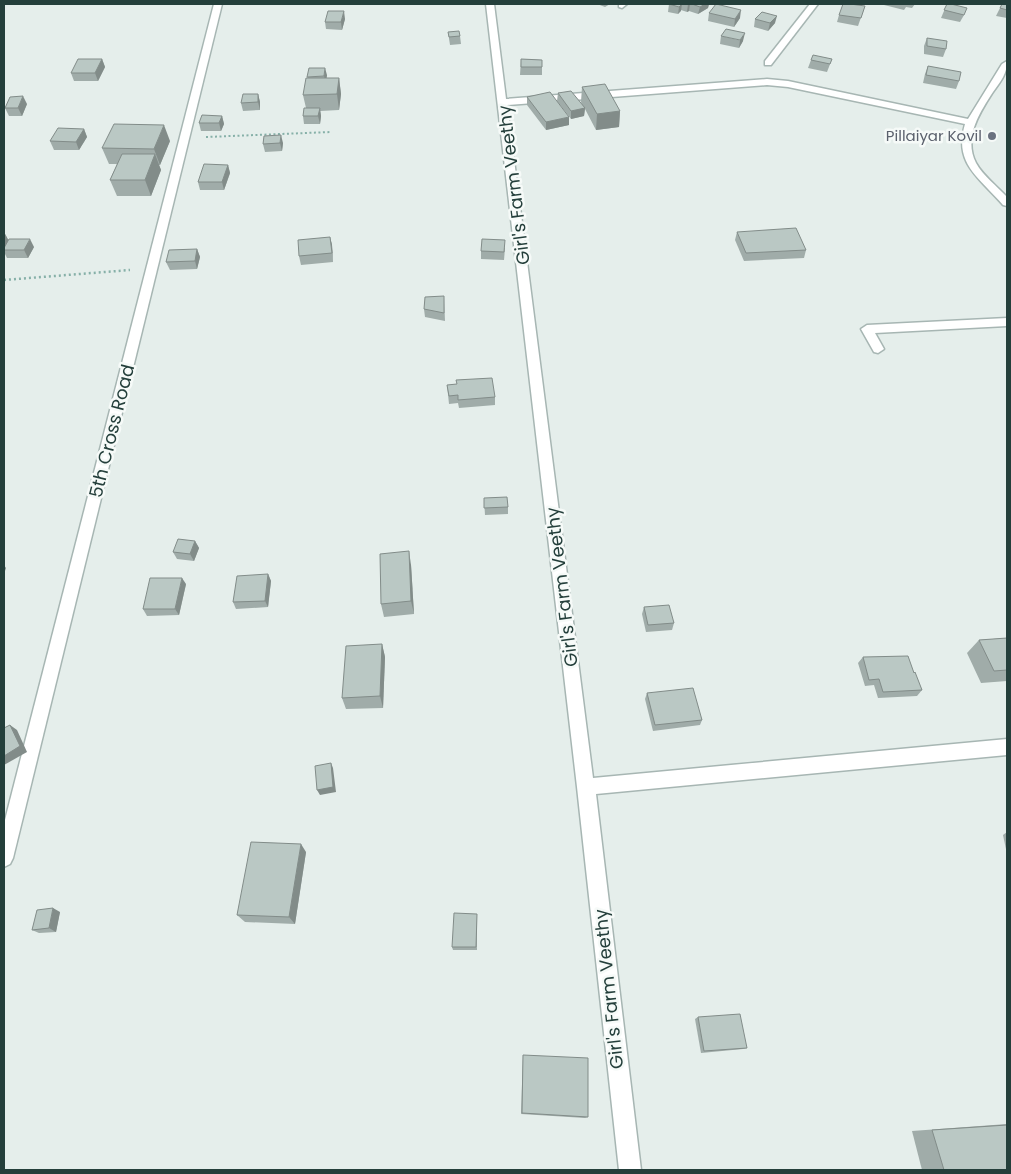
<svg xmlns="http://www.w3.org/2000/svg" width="1011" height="1174" font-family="Poppins,sans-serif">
<rect width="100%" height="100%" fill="#e5eeeb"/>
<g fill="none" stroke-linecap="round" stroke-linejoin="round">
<defs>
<g id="minor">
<path d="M 214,4 L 222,4 L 13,858 L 10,864 L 4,867 L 4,824 Z"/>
<path d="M 486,4 L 494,4 L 506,99 L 767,79 L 788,81 L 968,119 L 1002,64 L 1007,61 C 1007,74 1001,81 993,92 C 980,112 963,138 976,163 C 983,176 997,186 1007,197 L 1007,206 L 1003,205 C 980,178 953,164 965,124 L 788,87 L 767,85 L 507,105 L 593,778 L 1007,739 L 1007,755 L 596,794 L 641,1170 L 619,1170 L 577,787 Z"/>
<path d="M 619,4 L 627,4 L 622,8 L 619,7 Z"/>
<path d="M 810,4 L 818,4 L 771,65 L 765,65 L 765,61 Z"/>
<path d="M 1007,318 L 1007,326 L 875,333 L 884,349 L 878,353 L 874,352 L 861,329 L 867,325 Z"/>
</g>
</defs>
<use href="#minor" stroke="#a7b6b3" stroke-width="3"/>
<path stroke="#86b0a8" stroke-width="2" stroke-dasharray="2 2.5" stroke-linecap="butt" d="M 206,137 L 331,132"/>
<path stroke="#86b0a8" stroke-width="2.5" stroke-dasharray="2 3" stroke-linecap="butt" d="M 4,280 L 130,270"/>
<use href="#minor" fill="#fff" fill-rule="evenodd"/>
</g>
<g fill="#a0aca9">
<path d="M 597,4 L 610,4 L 605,7 Z"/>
<path d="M 669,4 L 709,4 L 708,8 L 698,14 L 689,11 L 687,12 L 681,10 L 678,14 L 668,12 Z"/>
<path d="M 884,4 L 915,4 L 912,8 L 906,7 L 904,10 L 884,5 Z"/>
<path d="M 947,4 L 964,15 L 960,22 L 941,18 Z"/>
<path d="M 1002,4 L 1007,4 L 1007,18 L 996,16 Z"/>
<path d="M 865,6 L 858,26 L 837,22 L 839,15 Z"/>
<path d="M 709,13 L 740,18 L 734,27 L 708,21 Z"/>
<path d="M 345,19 L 342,30 L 326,29 L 325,22 Z"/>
<path d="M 755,19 L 775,23 L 768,31 L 754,27 Z"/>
<path d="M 448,32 L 460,36 L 461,44 L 450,45 Z"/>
<path d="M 721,36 L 743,41 L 739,48 L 720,44 Z"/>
<path d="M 927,38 L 946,49 L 943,57 L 924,54 L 924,46 Z"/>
<path d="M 102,59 L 105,67 L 98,81 L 74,81 L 71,73 Z"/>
<path d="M 521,59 L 542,60 L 542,75 L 520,75 Z"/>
<path d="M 832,59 L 827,72 L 808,68 L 811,60 Z"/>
<path d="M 928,66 L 959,81 L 956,89 L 923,83 L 925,74 Z"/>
<path d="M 327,75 L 326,78 L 339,78 L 341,94 L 339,110 L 320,111 L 321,116 L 320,124 L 304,124 L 303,116 L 306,108 L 303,95 L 308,78 L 307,77 Z"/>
<path d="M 582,87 L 620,111 L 619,127 L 596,130 L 585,109 L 584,116 L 571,119 L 557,101 L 558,93 L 582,105 L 581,102 Z"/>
<path d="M 258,94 L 260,102 L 260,110 L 243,111 L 241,103 Z"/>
<path d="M 527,97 L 569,125 L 546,130 L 527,105 Z"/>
<path d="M 27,104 L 22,116 L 9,116 L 5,108 Z"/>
<path d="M 222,116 L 224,124 L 221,131 L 201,131 L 199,123 Z"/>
<path d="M 84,129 L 87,137 L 79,150 L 54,150 L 50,141 Z"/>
<path d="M 264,136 L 283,143 L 282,151 L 265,152 L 263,144 Z"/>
<path d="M 170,141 L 160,165 L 159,165 L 161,170 L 151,196 L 117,196 L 110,180 L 117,164 L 109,164 L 102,148 Z"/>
<path d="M 228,165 L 230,173 L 224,190 L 200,190 L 198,182 Z"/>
<path d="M 4,232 L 8,240 L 34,247 L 28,258 L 7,258 L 5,254 L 4,257 Z"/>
<path d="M 737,232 L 806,250 L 804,258 L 744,261 L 735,240 Z"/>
<path d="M 330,237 L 332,245 L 333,262 L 301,265 L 299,256 Z"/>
<path d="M 505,248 L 504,260 L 481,259 L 481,251 Z"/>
<path d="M 197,249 L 200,257 L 197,269 L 170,270 L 166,262 Z"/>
<path d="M 444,296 L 445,321 L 425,317 L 424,309 Z"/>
<path d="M 447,385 L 495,397 L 495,405 L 459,408 L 458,403 L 449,404 Z"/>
<path d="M 484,498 L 508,507 L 508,514 L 485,515 Z"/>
<path d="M 195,541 L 199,548 L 194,561 L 177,559 L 173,552 Z"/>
<path d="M 411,565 L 414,614 L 384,617 L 381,604 Z"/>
<path d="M 268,574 L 271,581 L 268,607 L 236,609 L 233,602 Z"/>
<path d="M 186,584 L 179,615 L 147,616 L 143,609 Z"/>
<path d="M 644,607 L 674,623 L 672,630 L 646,632 L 642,614 Z"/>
<path d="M 1007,638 L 1007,681 L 981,683 L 967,653 L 979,640 Z"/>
<path d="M 382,644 L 385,657 L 383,708 L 346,709 L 342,698 Z"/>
<path d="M 863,657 L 914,673 L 922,690 L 917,696 L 878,698 L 874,685 L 865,686 L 858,663 Z"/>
<path d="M 647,693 L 702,720 L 700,725 L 653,731 L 645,699 Z"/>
<path d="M 1007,832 L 1007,854 L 1003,835 Z"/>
<path d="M 306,852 L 295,924 L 245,922 L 237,915 Z"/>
<path d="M 60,912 L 56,932 L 39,933 L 32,930 Z"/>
<path d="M 477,914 L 477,950 L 453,950 L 452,947 Z"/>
<path d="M 698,1017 L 747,1048 L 743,1049 L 701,1053 L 695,1019 Z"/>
<path d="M 523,1055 L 588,1117 L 585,1118 L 521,1114 Z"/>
<path d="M 1007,1124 L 1007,1170 L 922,1170 L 912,1131 Z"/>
</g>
<g fill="#828c89">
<path d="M 682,4 L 681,11 L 678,14 L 679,7 Z"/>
<path d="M 688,4 L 690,4 L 689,11 L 687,12 Z"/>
<path d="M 705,4 L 709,4 L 708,8 L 698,14 L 700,7 Z"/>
<path d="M 741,10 L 740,18 L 734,27 L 735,19 Z"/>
<path d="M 344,11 L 345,19 L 342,30 L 341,22 Z"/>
<path d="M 777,16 L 775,23 L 768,31 L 770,23 Z"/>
<path d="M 745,33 L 743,41 L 739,48 L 740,40 Z"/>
<path d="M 102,59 L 105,67 L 98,81 L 95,73 Z"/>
<path d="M 325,68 L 327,75 L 326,84 L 324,76 Z"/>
<path d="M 339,78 L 341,94 L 339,110 L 337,94 Z"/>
<path d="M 258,94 L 260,102 L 260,110 L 258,102 Z"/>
<path d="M 23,96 L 27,104 L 22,116 L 18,108 Z"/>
<path d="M 320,108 L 321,116 L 320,124 L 318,116 Z"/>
<path d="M 585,108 L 584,116 L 571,119 L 571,111 Z"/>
<path d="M 620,111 L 619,127 L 596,130 L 597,114 Z"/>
<path d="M 222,116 L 224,124 L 221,131 L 219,123 Z"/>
<path d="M 569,117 L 569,125 L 546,130 L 546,122 Z"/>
<path d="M 164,125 L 170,141 L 160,165 L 154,149 Z"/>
<path d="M 84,129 L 87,137 L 79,150 L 76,142 Z"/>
<path d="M 281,135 L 283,143 L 282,151 L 280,143 Z"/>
<path d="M 155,154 L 161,170 L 151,196 L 145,180 Z"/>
<path d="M 228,165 L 230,173 L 224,190 L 222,182 Z"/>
<path d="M 4,232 L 10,243 L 4,250 Z"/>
<path d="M 330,237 L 332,245 L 333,262 L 332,253 Z"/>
<path d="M 30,239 L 34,247 L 28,258 L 24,250 Z"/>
<path d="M 197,249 L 200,257 L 197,269 L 195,261 Z"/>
<path d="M 195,541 L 199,548 L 194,561 L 190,554 Z"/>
<path d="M 409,551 L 411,565 L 414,614 L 411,601 Z"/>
<path d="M 4,565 L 6,568 L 4,574 Z"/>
<path d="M 268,574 L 271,581 L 268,607 L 265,601 Z"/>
<path d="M 182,578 L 186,584 L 179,615 L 175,609 Z"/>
<path d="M 382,644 L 385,657 L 383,708 L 380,696 Z"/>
<path d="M 10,725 L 17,730 L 27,752 L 4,765 L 4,756 Z"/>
<path d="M 331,763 L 333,768 L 336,792 L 320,795 L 317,790 Z"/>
<path d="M 301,844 L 306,852 L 295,924 L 289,917 Z"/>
<path d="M 53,908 L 60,912 L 56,932 L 49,928 Z"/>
</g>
<g fill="#bac8c4" stroke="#828c89">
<path d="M 669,4 L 682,4 L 679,7 Z"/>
<path d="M 692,4 L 705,4 L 700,7 Z"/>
<path d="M 716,4 L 741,10 L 735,19 L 709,13 Z"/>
<path d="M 843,4 L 850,4 L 865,6 L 861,18 L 839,15 Z"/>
<path d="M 947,4 L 951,4 L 967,8 L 964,15 L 944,10 Z"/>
<path d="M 1002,4 L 1007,4 L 1007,10 L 1000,8 Z"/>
<path d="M 328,11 L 344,11 L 341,22 L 325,22 Z"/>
<path d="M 762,12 L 777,16 L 770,23 L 755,19 Z"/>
<path d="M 726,29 L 745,33 L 740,40 L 721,36 Z"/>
<path d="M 459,31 L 460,36 L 449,37 L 448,32 Z"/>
<path d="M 927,38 L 947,41 L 946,49 L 927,46 Z"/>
<path d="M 813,55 L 832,59 L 830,64 L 811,60 Z"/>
<path d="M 78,59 L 102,59 L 95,73 L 71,73 Z"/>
<path d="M 521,59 L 542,60 L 542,67 L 521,67 Z"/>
<path d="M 928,66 L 961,72 L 959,81 L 926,75 Z"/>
<path d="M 309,68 L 325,68 L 324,76 L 307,77 Z"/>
<path d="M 306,78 L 339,78 L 337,94 L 303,95 Z"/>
<path d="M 605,84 L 620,111 L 597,114 L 582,87 Z"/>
<path d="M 571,91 L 585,108 L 571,111 L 558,93 Z"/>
<path d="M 550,92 L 569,117 L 546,122 L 527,97 Z"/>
<path d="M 243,94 L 258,94 L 258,102 L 241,103 Z"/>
<path d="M 23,96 L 18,108 L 5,108 L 10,97 Z"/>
<path d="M 304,108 L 320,108 L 318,116 L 303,116 Z"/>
<path d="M 202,115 L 222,116 L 219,123 L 199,123 Z"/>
<path d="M 114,124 L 164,125 L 154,149 L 102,148 Z"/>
<path d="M 58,128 L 84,129 L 76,142 L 50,141 Z"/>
<path d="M 281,135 L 280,143 L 263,144 L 264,136 Z"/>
<path d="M 122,154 L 155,154 L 145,180 L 110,180 Z"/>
<path d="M 204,164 L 228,165 L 222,182 L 198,182 Z"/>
<path d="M 796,228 L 806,250 L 746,253 L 737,232 Z"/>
<path d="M 330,237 L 332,253 L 299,256 L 298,240 Z"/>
<path d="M 9,239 L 30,239 L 24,250 L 4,250 L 4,248 Z"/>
<path d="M 482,239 L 505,240 L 504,252 L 481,251 Z"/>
<path d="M 197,249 L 195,261 L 166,262 L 169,250 Z"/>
<path d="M 444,296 L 444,313 L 424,309 L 425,297 Z"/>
<path d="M 492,378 L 495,397 L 458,400 L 458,395 L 449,396 L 447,385 L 457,384 L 456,380 Z"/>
<path d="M 507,497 L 508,507 L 484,508 L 484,498 Z"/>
<path d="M 178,539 L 195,541 L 190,554 L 173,552 Z"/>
<path d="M 409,551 L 411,601 L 381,604 L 380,554 Z"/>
<path d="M 268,574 L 265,601 L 233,602 L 237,576 Z"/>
<path d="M 150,578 L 182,578 L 175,609 L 143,609 Z"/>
<path d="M 669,605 L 674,623 L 648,625 L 644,607 Z"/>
<path d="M 1007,638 L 1007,670 L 994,671 L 979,640 Z"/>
<path d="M 382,644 L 380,696 L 342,698 L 346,646 Z"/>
<path d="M 908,656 L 914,673 L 915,672 L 922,690 L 883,692 L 879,679 L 869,680 L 863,657 Z"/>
<path d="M 693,688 L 702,720 L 655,725 L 647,693 Z"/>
<path d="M 10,725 L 20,746 L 4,756 L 4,728 Z"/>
<path d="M 331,763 L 333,787 L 317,790 L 315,766 Z"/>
<path d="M 251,842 L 301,844 L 289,917 L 237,915 Z"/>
<path d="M 53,908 L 49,928 L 32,930 L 37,910 Z"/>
<path d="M 454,913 L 477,914 L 476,947 L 452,947 Z"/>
<path d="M 740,1014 L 747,1048 L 704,1051 L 698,1017 Z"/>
<path d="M 523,1055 L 588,1058 L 588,1117 L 522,1113 Z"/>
<path d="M 1007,1125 L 1007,1170 L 944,1170 L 932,1130 Z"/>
</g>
<circle fill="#6b7280" stroke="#f6faf8" stroke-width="2" cx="992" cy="136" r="5"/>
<g text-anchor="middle" stroke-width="5" stroke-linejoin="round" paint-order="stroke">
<g font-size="15" fill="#5b616d" stroke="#f6faf8" text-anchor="end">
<text x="982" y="141">Pillaiyar Kovil</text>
</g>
<g font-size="18" fill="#243f3b" stroke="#f6faf8">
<text transform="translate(514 185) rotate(-97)" y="6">Girl's Farm Veethy</text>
<text transform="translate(112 431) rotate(-76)" y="6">5th Cross Road</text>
<text transform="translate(562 587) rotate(-97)" y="6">Girl's Farm Veethy</text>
<text transform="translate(609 989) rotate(-96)" y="6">Girl's Farm Veethy</text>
</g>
</g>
<rect width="1011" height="1174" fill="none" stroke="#243f3b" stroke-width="10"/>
</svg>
